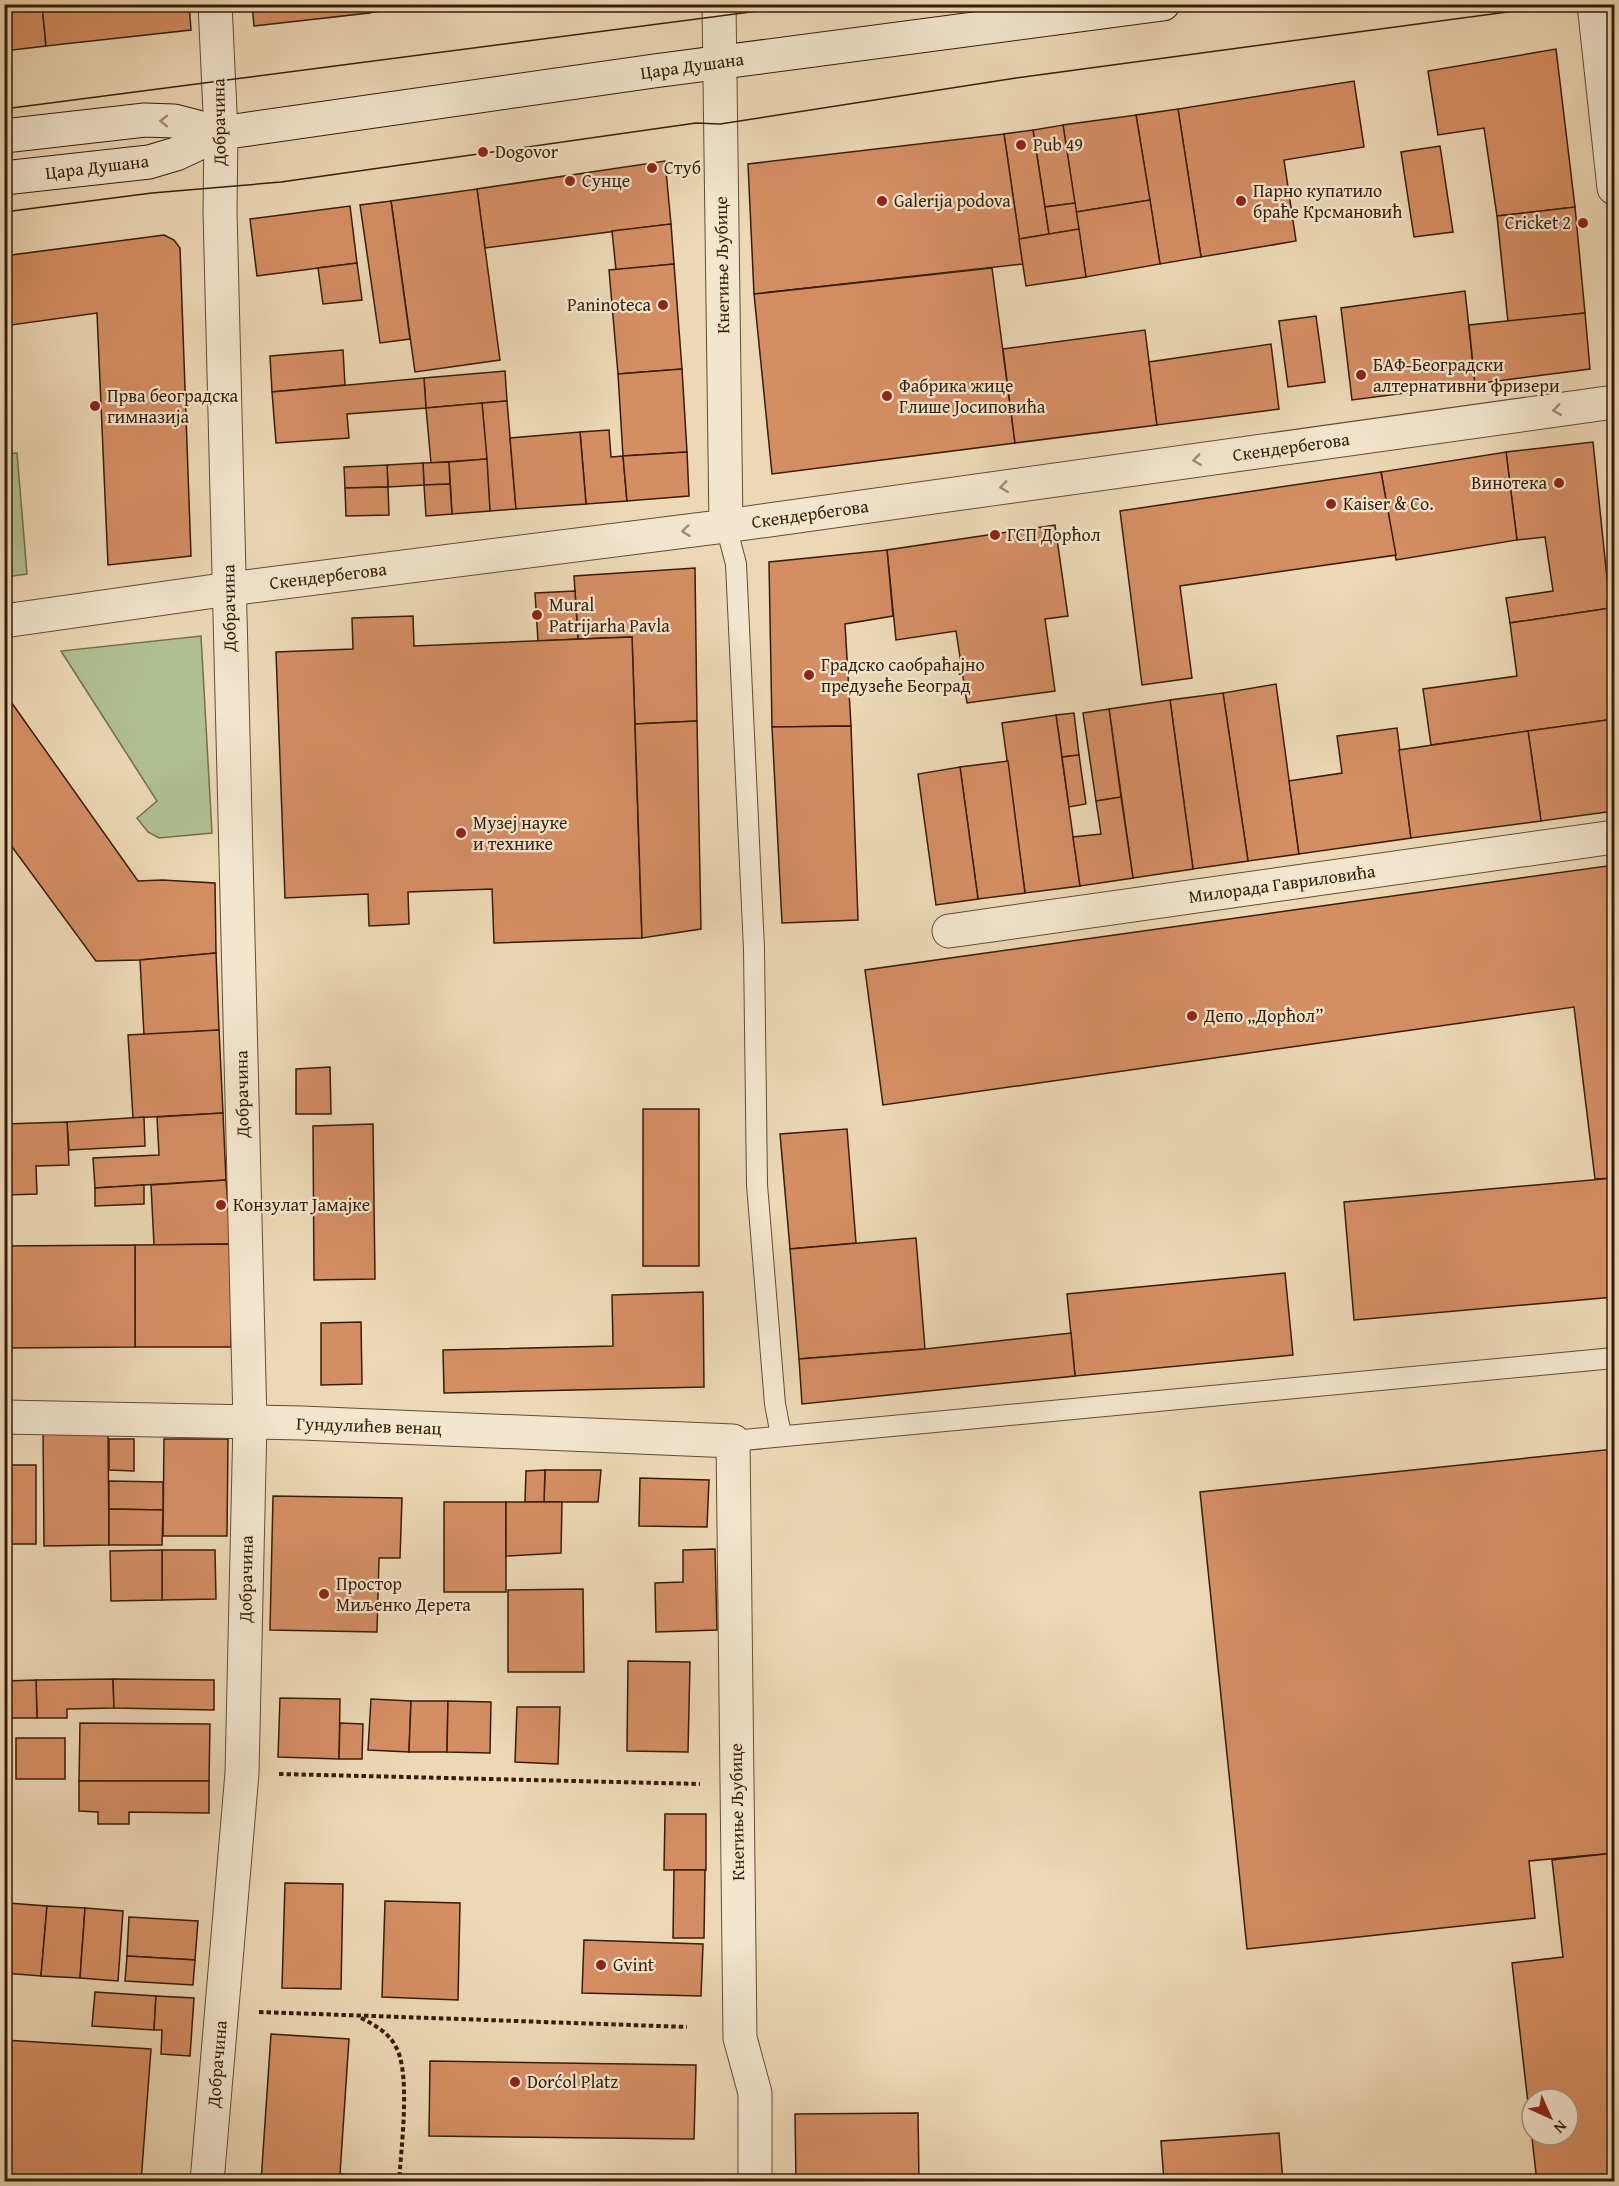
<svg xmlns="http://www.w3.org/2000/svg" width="1619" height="2186" font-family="'Gentium Book Plus',serif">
<rect width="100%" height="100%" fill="#ecd8b5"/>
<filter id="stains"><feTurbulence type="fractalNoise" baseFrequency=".00333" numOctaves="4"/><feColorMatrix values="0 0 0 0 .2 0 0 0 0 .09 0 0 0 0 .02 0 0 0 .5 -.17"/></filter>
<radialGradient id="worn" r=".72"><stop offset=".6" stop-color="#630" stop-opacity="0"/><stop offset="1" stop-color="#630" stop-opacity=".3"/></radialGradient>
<g fill="#b1c092" stroke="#746e4c" stroke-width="1.5">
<path d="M 17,453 L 27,574 L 5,577 L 5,454 Z"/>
<path d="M 201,636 L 212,833 L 159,838 L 148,832 L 137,818 L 157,801 L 61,651 Z"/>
</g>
<g fill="#d58e64" stroke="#371d07" stroke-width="1.5" fill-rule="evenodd">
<path d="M 4,4 L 42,4 L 46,46 L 4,51 Z"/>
<path d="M 42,4 L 189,4 L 191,30 L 46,46 Z"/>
<path d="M 252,4 L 368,4 L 369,13 L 254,26 Z"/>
<path d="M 368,4 L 431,4 L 369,13 Z"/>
<path d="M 1556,49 L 1575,207 L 1497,216 L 1484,128 L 1438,135 L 1428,71 Z"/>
<path d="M 1354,81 L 1364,147 L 1284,160 L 1296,241 L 1201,257 L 1178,109 Z"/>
<path d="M 1178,109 L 1201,257 L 1160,264 L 1136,115 Z"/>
<path d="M 1136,115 L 1150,200 L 1076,212 L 1063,125 Z"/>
<path d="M 1063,125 L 1075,203 L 1045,207 L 1033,130 Z"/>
<path d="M 1033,130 L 1049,234 L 1019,239 L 1004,134 Z"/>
<path d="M 1004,134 L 1023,264 L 754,294 L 748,164 Z"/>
<path d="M 1440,146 L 1453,232 L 1414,237 L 1401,152 Z"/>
<path d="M 665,161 L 671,224 L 485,248 L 477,189 Z"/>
<path d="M 477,189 L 500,360 L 415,372 L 391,201 Z"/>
<path d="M 1150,200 L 1160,264 L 1086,277 L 1076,212 Z"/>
<path d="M 391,201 L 410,339 L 380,343 L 360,205 Z"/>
<path d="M 1075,203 L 1079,229 L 1049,234 L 1045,207 Z"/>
<path d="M 350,206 L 357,263 L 257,276 L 250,219 Z"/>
<path d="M 1575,207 L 1585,313 L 1508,322 L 1497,216 Z"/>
<path d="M 671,224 L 674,264 L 616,270 L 612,231 Z"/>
<path d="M 1079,229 L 1086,277 L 1026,286 L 1019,239 Z"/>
<path d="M 164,235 L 174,240 L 180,248 L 191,556 L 108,565 L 97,313 L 4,326 L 4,256 Z"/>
<path d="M 357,263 L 362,300 L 323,304 L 318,268 Z"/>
<path d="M 674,264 L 682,369 L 618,374 L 609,270 Z"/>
<path d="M 992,268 L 1015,443 L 772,474 L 754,294 Z"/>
<path d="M 1465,291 L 1475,384 L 1352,400 L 1341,308 Z"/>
<path d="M 1585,313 L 1590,369 L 1475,384 L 1469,325 Z"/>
<path d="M 1316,316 L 1325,382 L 1288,387 L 1279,321 Z"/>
<path d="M 1145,330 L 1157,425 L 1015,443 L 1003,349 Z"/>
<path d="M 1271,344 L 1279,409 L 1157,425 L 1149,362 Z"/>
<path d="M 343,350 L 345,385 L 272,392 L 270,356 Z"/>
<path d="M 682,369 L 687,452 L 623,456 L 618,374 Z"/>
<path d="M 505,371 L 507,401 L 426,408 L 424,378 Z"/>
<path d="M 424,378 L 426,408 L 347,414 L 349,438 L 276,443 L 272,392 Z"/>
<path d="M 507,401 L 516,509 L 490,511 L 482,403 Z"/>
<path d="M 482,403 L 487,459 L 431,463 L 426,408 Z"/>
<path d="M 609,430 L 611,457 L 623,456 L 627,501 L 586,504 L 580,432 Z"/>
<path d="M 580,432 L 586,504 L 516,509 L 510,438 Z"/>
<path d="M 1593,442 L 1610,608 L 1510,623 L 1506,598 L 1553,591 L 1545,537 L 1517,540 L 1506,452 Z"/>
<path d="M 687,452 L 689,496 L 627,501 L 623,456 Z"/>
<path d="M 1506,452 L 1517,540 L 1396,560 L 1381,472 Z"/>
<path d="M 487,459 L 490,511 L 452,514 L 449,462 Z"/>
<path d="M 449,462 L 450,484 L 424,485 L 423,463 Z"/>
<path d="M 423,463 L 424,485 L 388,487 L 387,465 Z"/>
<path d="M 387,465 L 388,487 L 345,488 L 344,467 Z"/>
<path d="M 1381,472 L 1396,555 L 1180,586 L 1192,678 L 1142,685 L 1120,511 Z"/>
<path d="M 450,484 L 452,514 L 426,516 L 424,485 Z"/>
<path d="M 388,487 L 389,515 L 346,516 L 345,488 Z"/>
<path d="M 1055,525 L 1068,616 L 1045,619 L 1055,691 L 967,703 L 956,631 L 896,640 L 887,550 Z"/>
<path d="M 887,550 L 893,616 L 845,624 L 851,726 L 772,727 L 769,562 Z"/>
<path d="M 695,568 L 697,721 L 635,724 L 632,637 L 578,639 L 574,576 Z"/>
<path d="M 575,591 L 578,639 L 538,641 L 535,593 Z"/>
<path d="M 1610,608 L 1614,641 L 1614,719 L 1431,745 L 1423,689 L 1517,676 L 1510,623 Z"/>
<path d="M 413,616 L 414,646 L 632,637 L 642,938 L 494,943 L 492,889 L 408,892 L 409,924 L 369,926 L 368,894 L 285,898 L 276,652 L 353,649 L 352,618 Z"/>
<path d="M 1276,684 L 1299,854 L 1248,861 L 1223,693 Z"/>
<path d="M 4,692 L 138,881 L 162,880 L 215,883 L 216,953 L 140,960 L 96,961 L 4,836 Z"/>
<path d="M 1223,693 L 1248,861 L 1193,869 L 1170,700 Z"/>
<path d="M 1170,700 L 1193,869 L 1133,878 L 1109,709 Z"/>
<path d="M 1109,709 L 1121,797 L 1096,801 L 1083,713 Z"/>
<path d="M 1074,713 L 1079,755 L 1062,757 L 1056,715 Z"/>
<path d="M 1056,715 L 1080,886 L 1025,893 L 1002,723 Z"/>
<path d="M 1614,719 L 1614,811 L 1541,821 L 1528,731 Z"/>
<path d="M 697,721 L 701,929 L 642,938 L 635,724 Z"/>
<path d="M 851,726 L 858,920 L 782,923 L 772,727 Z"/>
<path d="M 1397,728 L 1411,838 L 1299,854 L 1289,781 L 1342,773 L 1337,736 Z"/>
<path d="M 1528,731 L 1541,821 L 1411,838 L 1399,750 Z"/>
<path d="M 1079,755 L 1086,804 L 1069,807 L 1062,757 Z"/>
<path d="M 1008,761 L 1025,893 L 978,899 L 960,767 Z"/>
<path d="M 960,767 L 978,899 L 936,905 L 918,774 Z"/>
<path d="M 1121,797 L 1133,878 L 1080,886 L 1073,837 L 1101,834 L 1096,801 Z"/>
<path d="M 1614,865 L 1614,1178 L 1595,1179 L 1574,1007 L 883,1105 L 865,970 Z"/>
<path d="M 216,953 L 219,1030 L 144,1035 L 140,960 Z"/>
<path d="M 219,1030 L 223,1113 L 133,1118 L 128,1035 Z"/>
<path d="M 330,1067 L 331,1114 L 296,1114 L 296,1069 Z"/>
<rect x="643" y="1109" width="56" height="157"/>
<path d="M 223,1113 L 226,1180 L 95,1188 L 93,1158 L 159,1155 L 157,1117 Z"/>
<path d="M 144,1117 L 145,1146 L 69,1150 L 67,1122 Z"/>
<path d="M 67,1122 L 69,1165 L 36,1166 L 37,1194 L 5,1195 L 4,1124 Z"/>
<path d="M 373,1124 L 375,1279 L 314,1280 L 313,1126 Z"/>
<path d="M 847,1129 L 856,1243 L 790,1249 L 780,1134 Z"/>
<path d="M 1614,1178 L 1614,1297 L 1354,1320 L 1344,1202 Z"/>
<path d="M 226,1180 L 231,1244 L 154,1245 L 151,1185 Z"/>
<path d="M 144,1185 L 144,1204 L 95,1206 L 95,1188 Z"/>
<path d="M 916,1238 L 925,1349 L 799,1359 L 790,1249 Z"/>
<path d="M 231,1244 L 231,1347 L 135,1347 L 135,1245 Z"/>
<path d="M 135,1245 L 135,1347 L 4,1348 L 4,1246 Z"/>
<path d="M 1285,1273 L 1293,1355 L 1075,1376 L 1067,1294 Z"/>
<path d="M 703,1292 L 704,1387 L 444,1393 L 443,1350 L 613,1346 L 612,1295 Z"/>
<path d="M 361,1322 L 362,1384 L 321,1385 L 321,1323 Z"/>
<path d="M 1071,1333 L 1075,1376 L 802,1404 L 799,1359 L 925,1349 Z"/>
<path d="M 108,1428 L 109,1545 L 44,1546 L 43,1429 Z"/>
<path d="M 109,1439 L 134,1439 L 134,1471 L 109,1470 Z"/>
<path d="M 164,1439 L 228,1439 L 227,1536 L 163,1536 Z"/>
<path d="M 1614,1449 L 1614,1853 L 1529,1861 L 1535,1918 L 1247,1949 L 1200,1492 Z"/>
<rect x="4" y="1465" width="32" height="79"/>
<path d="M 545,1470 L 601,1470 L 598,1502 L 544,1502 Z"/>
<path d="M 545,1470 L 544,1502 L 525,1502 L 526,1471 Z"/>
<path d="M 640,1478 L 709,1480 L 707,1527 L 639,1526 Z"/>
<path d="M 109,1481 L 163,1482 L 163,1510 L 109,1509 Z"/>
<path d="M 273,1496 L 402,1498 L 400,1558 L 379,1558 L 377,1632 L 270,1630 Z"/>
<rect x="444" y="1502" width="62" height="90"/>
<path d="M 506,1502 L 562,1502 L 561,1553 L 506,1556 Z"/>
<path d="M 109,1509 L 163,1510 L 162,1545 L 109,1545 Z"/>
<path d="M 715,1549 L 717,1630 L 656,1632 L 655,1583 L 683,1582 L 683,1550 Z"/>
<path d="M 162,1550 L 215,1550 L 216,1599 L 162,1600 Z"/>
<path d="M 162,1550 L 162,1600 L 111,1601 L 110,1551 Z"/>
<path d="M 583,1589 L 584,1672 L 508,1672 L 508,1590 Z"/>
<path d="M 628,1661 L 690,1662 L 688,1752 L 627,1751 Z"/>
<path d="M 113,1679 L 114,1708 L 67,1709 L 67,1718 L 37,1718 L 36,1680 Z"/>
<path d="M 113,1679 L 214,1680 L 214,1710 L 114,1708 Z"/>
<path d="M 36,1680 L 37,1718 L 4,1718 L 4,1681 Z"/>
<path d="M 280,1698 L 340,1699 L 339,1759 L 278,1757 Z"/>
<path d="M 371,1699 L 411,1701 L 409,1752 L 368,1750 Z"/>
<path d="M 411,1701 L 448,1701 L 447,1752 L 409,1752 Z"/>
<path d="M 448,1701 L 491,1702 L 490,1753 L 447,1752 Z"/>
<path d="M 517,1707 L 560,1707 L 558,1764 L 515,1762 Z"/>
<path d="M 80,1723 L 210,1724 L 209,1781 L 79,1781 Z"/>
<path d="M 340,1723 L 363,1724 L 362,1759 L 339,1759 Z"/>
<rect x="16" y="1738" width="49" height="41"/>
<path d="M 79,1781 L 209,1781 L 209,1813 L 129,1812 L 129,1824 L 98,1824 L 98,1812 L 79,1811 Z"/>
<path d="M 665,1814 L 706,1814 L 706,1870 L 664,1870 Z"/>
<path d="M 1614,1853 L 1614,2182 L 1537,2182 L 1512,1963 L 1563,1957 L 1552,1860 ZM 1532,2099 L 1568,2099 L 1568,2135 L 1532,2135 Z"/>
<path d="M 674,1870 L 705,1870 L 704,1938 L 673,1938 Z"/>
<path d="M 285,1883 L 343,1884 L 341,1989 L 282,1988 Z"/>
<path d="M 385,1901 L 460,1903 L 458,2000 L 382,1997 Z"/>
<path d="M 8,1903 L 47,1906 L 41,1976 L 4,1973 Z"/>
<path d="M 47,1906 L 85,1908 L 80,1978 L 41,1976 Z"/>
<path d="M 85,1908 L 123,1911 L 118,1981 L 80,1978 Z"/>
<path d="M 129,1917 L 198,1921 L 195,1960 L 127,1956 Z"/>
<path d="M 584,1940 L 703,1944 L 701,1996 L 582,1993 Z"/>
<path d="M 127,1956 L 195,1960 L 193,1985 L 125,1981 Z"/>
<path d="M 95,1992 L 156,1996 L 154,2030 L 92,2026 Z"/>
<path d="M 156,1996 L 194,1998 L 190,2056 L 161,2054 L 162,2030 L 154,2030 Z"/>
<path d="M 271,2034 L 349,2039 L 340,2174 L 381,2177 L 381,2182 L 261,2182 Z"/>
<path d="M 4,2040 L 151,2049 L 141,2182 L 4,2182 Z"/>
<path d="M 430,2061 L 696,2065 L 694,2139 L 429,2136 Z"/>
<path d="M 918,2113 L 919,2182 L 796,2182 L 795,2114 Z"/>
<path d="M 1279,2133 L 1283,2182 L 1164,2182 L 1161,2141 Z"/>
</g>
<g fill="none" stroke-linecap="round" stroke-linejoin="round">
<defs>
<g id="service">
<path d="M 726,526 L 736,564 L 754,949 L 757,1185 L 775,1404 L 781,1435"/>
<path d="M 733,1441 L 1614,1358"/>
</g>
<g id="minor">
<path d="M 719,4 L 726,526"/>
<path d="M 1594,4 L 1614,188"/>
<path d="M 4,621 L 229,589 L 726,526 L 1614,402"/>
<path d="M 949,931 L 1614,837"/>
<path d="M 4,1417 L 302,1423 L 733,1441 L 740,2038 L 755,2093 L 755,2182"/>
<path d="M 207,2182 L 242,1773 L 250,1422 L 220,211 L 221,133"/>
</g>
<path id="tertiary" d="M 215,4 L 221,133"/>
<g id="secondary">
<path d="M 4,136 L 145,120 L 174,121 L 221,133"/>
<path d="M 4,178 L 149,162 L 176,154 L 221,133 L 654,71 L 1163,4"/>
</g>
</defs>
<use href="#service" stroke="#644c32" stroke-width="22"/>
<use href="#minor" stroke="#644c32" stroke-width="35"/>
<use href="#tertiary" stroke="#644c32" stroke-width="35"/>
<use href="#secondary" stroke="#371d07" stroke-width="35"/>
<g stroke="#371d07" stroke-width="4" stroke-dasharray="4.5 3" stroke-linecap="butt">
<path d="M 279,1774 L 700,1784"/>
<path d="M 259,2012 L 687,2027"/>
<path d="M 361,2018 C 375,2025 389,2033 396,2047 C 411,2074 401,2149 399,2182"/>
</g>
<use href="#service" stroke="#f3e6cf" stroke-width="20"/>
<use href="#minor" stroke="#f3e6cf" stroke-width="33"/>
<use href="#tertiary" stroke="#f3e6cf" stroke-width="33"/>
<use href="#secondary" stroke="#f3e6cf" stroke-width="33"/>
<g stroke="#371d07" stroke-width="1.5">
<path d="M 4,109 L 812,4"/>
<path d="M 4,212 L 152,193 L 281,182 L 696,123 L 720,124 L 1016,78 L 1566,4"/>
</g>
</g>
<defs><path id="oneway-chevron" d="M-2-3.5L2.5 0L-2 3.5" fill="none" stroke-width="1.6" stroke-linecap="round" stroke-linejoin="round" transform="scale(1.5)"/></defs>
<g stroke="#9e8c75">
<use href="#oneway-chevron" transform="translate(164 121) rotate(-179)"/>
<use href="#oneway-chevron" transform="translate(1557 410) rotate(172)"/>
<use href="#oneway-chevron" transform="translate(1197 460) rotate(172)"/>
<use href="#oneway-chevron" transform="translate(1004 487) rotate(172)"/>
<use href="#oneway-chevron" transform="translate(686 531) rotate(173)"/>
</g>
<g fill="#8f2418" stroke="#f3e6cf" stroke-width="2">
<circle cx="1021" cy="145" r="6"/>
<circle cx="483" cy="152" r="6"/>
<circle cx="652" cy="168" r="6"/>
<circle cx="570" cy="181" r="6"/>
<circle cx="882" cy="201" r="6"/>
<circle cx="1241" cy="201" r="6"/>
<circle cx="1583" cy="223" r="6"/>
<circle cx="663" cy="305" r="6"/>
<circle cx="1361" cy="375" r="6"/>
<circle cx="887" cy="396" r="6"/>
<circle cx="95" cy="406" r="6"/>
<circle cx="1559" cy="483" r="6"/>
<circle cx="1331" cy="504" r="6"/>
<circle cx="995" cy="535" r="6"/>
<circle cx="537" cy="615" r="6"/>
<circle cx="809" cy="675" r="6"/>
<circle cx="461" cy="833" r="6"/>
<circle cx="1192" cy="1016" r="6"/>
<circle cx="221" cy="1205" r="6"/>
<circle cx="324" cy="1594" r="6"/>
<circle cx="601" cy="1965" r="6"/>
<circle cx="515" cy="2082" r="6"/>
</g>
<g text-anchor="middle" stroke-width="4.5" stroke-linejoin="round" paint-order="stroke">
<g font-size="18" fill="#371d07" stroke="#f3e6cf">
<text transform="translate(692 66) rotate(-8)" y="6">Цара Душана</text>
<text transform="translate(219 122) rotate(-91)" y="6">Добрачина</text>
<text transform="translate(97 167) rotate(-7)" y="6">Цара Душана</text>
<text transform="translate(722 265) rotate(-91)" y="6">Кнегиње Љубице</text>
<text transform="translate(1291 447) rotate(-8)" y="6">Скендербегова</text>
<text transform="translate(810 514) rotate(-8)" y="6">Скендербегова</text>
<text transform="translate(328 576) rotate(-7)" y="6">Скендербегова</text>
<text transform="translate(229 608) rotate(-91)" y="6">Добрачина</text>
<text transform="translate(1282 884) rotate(-8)" y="6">Милорада Гавриловића</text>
<text transform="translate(242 1094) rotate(-91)" y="6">Добрачина</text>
<text transform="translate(369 1426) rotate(2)" y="6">Гундулићев венац</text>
<text transform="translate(246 1579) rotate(-89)" y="6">Добрачина</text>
<text transform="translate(737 1812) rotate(-91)" y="6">Кнегиње Љубице</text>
<text transform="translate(217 2064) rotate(-85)" y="6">Добрачина</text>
</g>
<g font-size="18" fill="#371d07" stroke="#f3e6cf" text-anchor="start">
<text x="1033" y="151">Pub 49</text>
<text x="495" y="158">Dogovor</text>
<text x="664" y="174">Стуб</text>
<text x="582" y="187">Сунце</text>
<text x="1253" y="197">Парно купатило<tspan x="1253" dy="21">браће Крсмановић</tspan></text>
<text x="894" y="207">Galerija podova</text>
<text x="1571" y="229" text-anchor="end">Cricket 2</text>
<text x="651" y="311" text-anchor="end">Paninoteca</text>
<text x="1373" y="371">БАФ-Београдски<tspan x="1373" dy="21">алтернативни фризери</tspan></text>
<text x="899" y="392">Фабрика жице<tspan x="899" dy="21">Глише Јосиповића</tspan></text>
<text x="107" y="402">Прва београдска<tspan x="107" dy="21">гимназија</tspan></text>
<text x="1547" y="489" text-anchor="end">Винотека</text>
<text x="1343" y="510">Kaiser &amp; Co.</text>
<text x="1007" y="541">ГСП Дорћол</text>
<text x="549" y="611">Mural<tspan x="549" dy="21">Patrijarha Pavla</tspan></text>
<text x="821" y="671">Градско саобраћајно<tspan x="821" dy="21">предузеће Београд</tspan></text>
<text x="473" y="829">Музеј науке<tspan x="473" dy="21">и технике</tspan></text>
<text x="1204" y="1022">Депо „Дорћол”</text>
<text x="233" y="1211">Конзулат Јамајке</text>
<text x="336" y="1590">Простор<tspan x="336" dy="21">Миљенко Дерета</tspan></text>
<text x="613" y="1971">Gvint</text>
<text x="527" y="2088">Dorćol Platz</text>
</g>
</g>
<rect width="1619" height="2186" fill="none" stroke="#ecd8b5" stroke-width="24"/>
<rect x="6" y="6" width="1607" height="2174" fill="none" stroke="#371d07" stroke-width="3"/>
<rect x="12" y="12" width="1595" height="2162" fill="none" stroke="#371d07" stroke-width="1.5"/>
<g transform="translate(1550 2117) rotate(135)"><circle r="28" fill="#f3e6cf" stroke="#a8967f" stroke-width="1.5"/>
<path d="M0-4.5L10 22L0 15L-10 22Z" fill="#8f2418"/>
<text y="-9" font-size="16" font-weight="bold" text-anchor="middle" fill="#371d07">N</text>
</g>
<rect width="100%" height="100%" filter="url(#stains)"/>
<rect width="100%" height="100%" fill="url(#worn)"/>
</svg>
